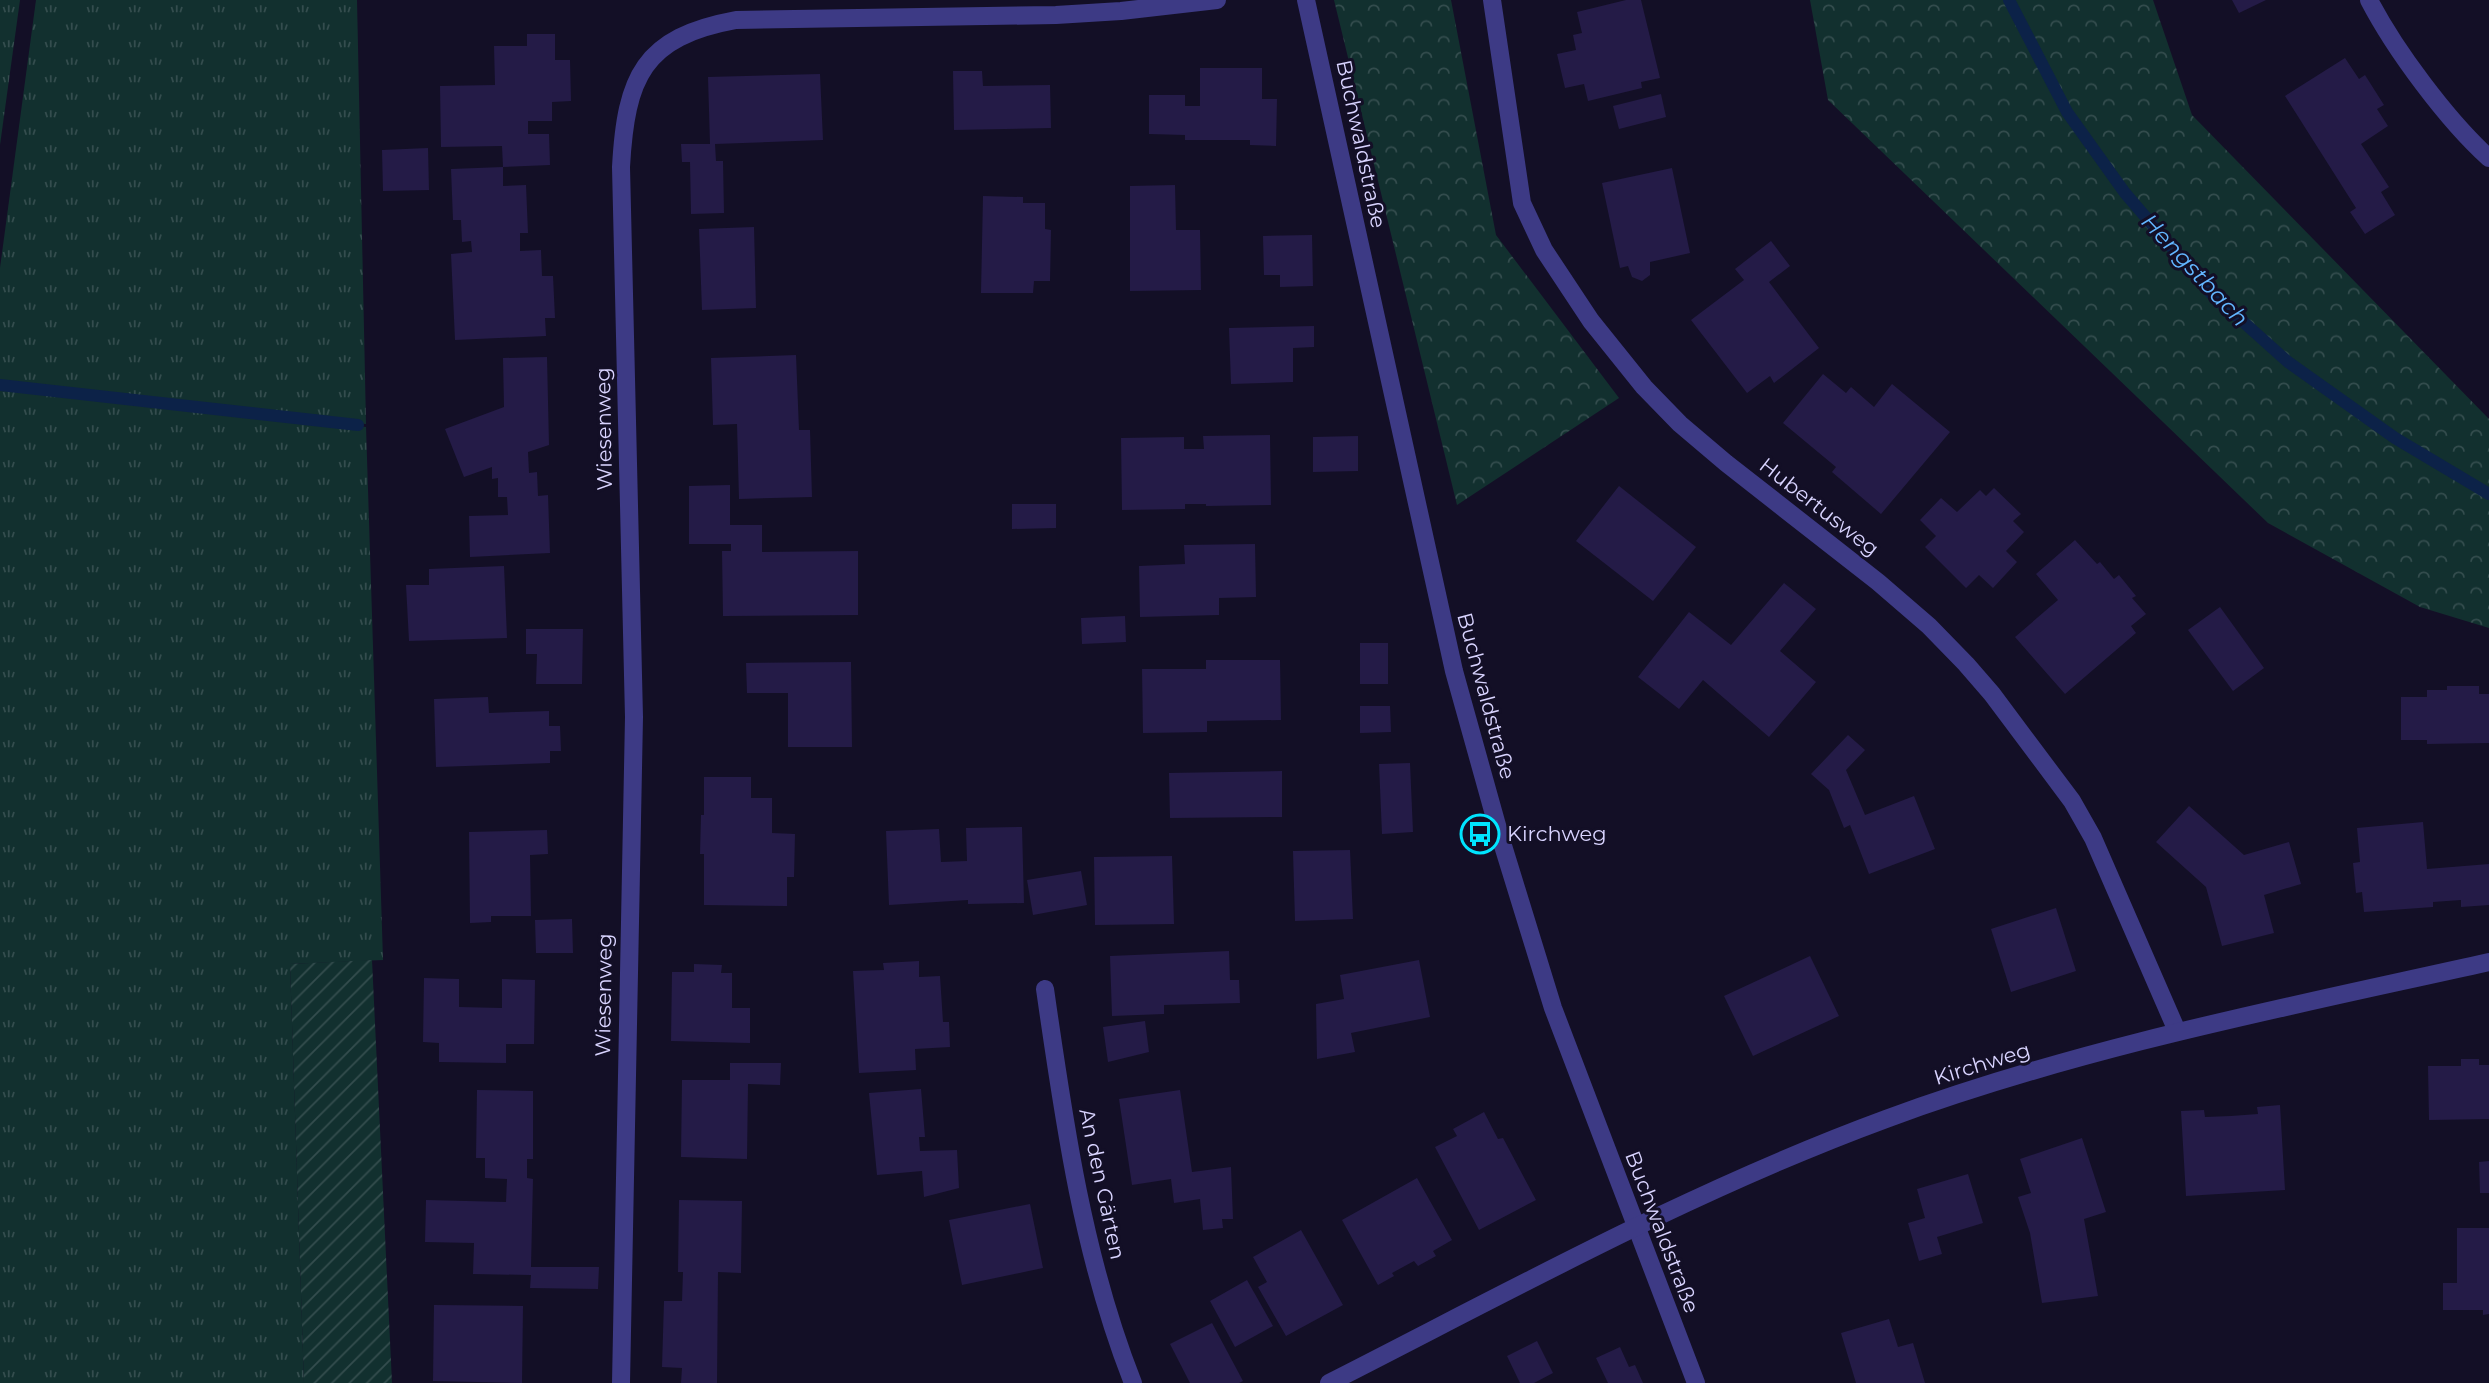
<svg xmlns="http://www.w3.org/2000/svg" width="2489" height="1383" font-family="Montserrat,sans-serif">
<defs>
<pattern id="grass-tufts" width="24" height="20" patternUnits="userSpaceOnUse" patternTransform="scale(1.75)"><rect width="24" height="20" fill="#12302f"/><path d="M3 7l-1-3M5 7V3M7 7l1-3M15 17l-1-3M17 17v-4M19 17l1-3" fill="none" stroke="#344d4e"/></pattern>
<pattern id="forest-crowns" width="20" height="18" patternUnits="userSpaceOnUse" patternTransform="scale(1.75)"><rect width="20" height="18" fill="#12302f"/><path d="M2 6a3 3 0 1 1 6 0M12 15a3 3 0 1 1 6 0" fill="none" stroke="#344d4e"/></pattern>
<pattern id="garden-furrows" width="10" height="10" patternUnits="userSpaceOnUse" patternTransform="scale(1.75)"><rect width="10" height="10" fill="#12302f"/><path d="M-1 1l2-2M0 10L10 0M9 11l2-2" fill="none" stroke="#344d4e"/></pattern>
</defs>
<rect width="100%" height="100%" fill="#130f26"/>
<g fill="url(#grass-tufts)">
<path d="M 0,0 L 20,0 L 0,145 Z"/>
<path d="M 36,0 L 357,0 L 366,424 L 0,384 L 0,268 Z"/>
<path d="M 0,386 L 366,427 L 383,960 L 290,964 L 304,1383 L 0,1383 Z"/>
</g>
<g fill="url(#forest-crowns)">
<path d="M 1334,0 L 1451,0 L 1496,235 L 1619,398 L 1457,505 Z"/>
<path d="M 1810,0 L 2153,0 L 2192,115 L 2489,419 L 2489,628 L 2420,607 L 2268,523 L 1828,100 Z"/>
</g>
<path fill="url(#garden-furrows)" d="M 372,960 L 392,1383 L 304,1383 L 290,964 Z"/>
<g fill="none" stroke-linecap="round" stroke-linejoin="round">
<g stroke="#0c2248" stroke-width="12">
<path d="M 2009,0 L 2067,112 L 2125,193 L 2211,293 L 2288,362 L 2395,438 L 2489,494"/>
<path d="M 0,385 L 358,425"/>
</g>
</g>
<g fill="#241b47">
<path d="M 1626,0 L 1641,0 L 1660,78 L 1641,82 L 1642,88 L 1588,101 L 1584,84 L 1565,88 L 1557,54 L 1576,50 L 1573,35 L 1582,33 L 1577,12 Z"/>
<path d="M 2232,0 L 2266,0 L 2239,13 Z"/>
<path d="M 527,34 L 555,34 L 555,60 L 570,60 L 571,101 L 552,102 L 552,121 L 528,121 L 528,134 L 549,134 L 550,165 L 503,167 L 502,146 L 441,147 L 440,86 L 495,85 L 494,46 L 527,46 Z"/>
<path d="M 2345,58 L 2359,79 L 2365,75 L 2384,105 L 2377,109 L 2388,126 L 2361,144 L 2389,187 L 2381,192 L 2395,215 L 2365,234 L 2350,212 L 2356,208 L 2285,96 Z"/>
<path d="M 1200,68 L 1262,68 L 1262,99 L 1277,99 L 1276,146 L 1250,145 L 1250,140 L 1185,140 L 1185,135 L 1149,134 L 1149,95 L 1185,95 L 1185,106 L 1200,106 Z"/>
<path d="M 953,71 L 982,71 L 983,86 L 1050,85 L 1051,128 L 954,130 Z"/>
<path d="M 820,74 L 823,140 L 715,144 L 716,161 L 723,161 L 724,213 L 691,214 L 690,162 L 682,162 L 681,144 L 710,144 L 708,77 Z"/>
<path d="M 1661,94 L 1666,117 L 1619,129 L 1613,106 Z"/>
<path d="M 428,148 L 429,190 L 383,191 L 382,150 Z"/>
<path d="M 503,167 L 503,186 L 526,185 L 528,233 L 520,233 L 520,251 L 541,250 L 542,276 L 553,276 L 555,318 L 545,318 L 546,336 L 455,340 L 451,254 L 472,252 L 471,241 L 462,242 L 461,220 L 453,220 L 451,169 Z"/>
<path d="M 1672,168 L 1690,253 L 1650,262 L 1650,275 L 1642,281 L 1632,277 L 1628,266 L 1620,268 L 1602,183 Z"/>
<path d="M 1175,185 L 1176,230 L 1200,230 L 1201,290 L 1130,291 L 1130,186 Z"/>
<path d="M 983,196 L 1023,197 L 1023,203 L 1045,203 L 1045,229 L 1051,230 L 1050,281 L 1034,281 L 1033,293 L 981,293 Z"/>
<path d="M 754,227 L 756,308 L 702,310 L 699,229 Z"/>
<path d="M 1312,235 L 1313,286 L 1280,287 L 1280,275 L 1264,275 L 1263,236 Z"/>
<path d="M 1771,241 L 1790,266 L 1769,282 L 1819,348 L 1774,383 L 1770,376 L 1747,393 L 1691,320 L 1744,280 L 1735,269 Z"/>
<path d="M 1314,326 L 1314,347 L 1293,348 L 1293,382 L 1231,384 L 1229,328 Z"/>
<path d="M 796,355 L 799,430 L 810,430 L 812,497 L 739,499 L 737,424 L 713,425 L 711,358 Z"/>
<path d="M 547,357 L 549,445 L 528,452 L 529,473 L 537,472 L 538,496 L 548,495 L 550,553 L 470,557 L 469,516 L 508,515 L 507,497 L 498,497 L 498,478 L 492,479 L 492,467 L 464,477 L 445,429 L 504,407 L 503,358 Z"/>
<path d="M 1823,374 L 1846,393 L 1851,387 L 1874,407 L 1892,384 L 1950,432 L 1881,514 L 1832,472 L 1836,467 L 1783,423 Z"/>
<path d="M 1270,435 L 1271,505 L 1206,506 L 1206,504 L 1185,504 L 1185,509 L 1122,510 L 1121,438 L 1184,437 L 1184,449 L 1204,449 L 1203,436 Z"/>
<path d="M 1358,436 L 1358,471 L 1313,472 L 1313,437 Z"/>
<path d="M 730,485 L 730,525 L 762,525 L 762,552 L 858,551 L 858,615 L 723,616 L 722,551 L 731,551 L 731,544 L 689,544 L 689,486 Z"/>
<path d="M 1619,486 L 1696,547 L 1653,601 L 1576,541 Z"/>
<path d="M 1994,488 L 2021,514 L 2013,521 L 2024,532 L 2006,551 L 2017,562 L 1993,588 L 1979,575 L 1966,588 L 1925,547 L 1936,536 L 1920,520 L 1941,498 L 1957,512 L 1980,490 L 1986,496 Z"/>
<path d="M 1012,504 L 1056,504 L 1056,528 L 1012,529 Z"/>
<path d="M 2075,540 L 2097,564 L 2100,562 L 2114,579 L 2119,575 L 2136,596 L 2132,598 L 2146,614 L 2131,626 L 2136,633 L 2065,694 L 2015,637 L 2058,600 L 2036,574 Z"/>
<path d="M 1255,544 L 1256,597 L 1219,598 L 1219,615 L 1140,617 L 1139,566 L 1185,564 L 1184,545 Z"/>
<path d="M 504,566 L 507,638 L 409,641 L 406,585 L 429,585 L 429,569 Z"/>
<path d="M 1784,583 L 1816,609 L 1780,651 L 1816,682 L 1769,737 L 1703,680 L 1679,709 L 1638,677 L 1689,612 L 1731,645 Z"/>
<path d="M 2220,607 L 2264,668 L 2233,691 L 2188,630 Z"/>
<path d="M 1125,616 L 1126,642 L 1082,644 L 1081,618 Z"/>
<path d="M 526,629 L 583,629 L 582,684 L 536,684 L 537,654 L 526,654 Z"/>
<rect x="1360" y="643" width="28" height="41"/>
<path d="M 1206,660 L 1280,660 L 1281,720 L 1207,721 L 1207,732 L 1143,733 L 1142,669 L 1206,669 Z"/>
<path d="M 851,662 L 852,747 L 788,747 L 788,693 L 747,693 L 746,663 Z"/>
<path d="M 2447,686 L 2479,686 L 2479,694 L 2489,694 L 2489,743 L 2427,744 L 2427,740 L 2401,740 L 2401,697 L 2427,697 L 2427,690 L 2447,690 Z"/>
<path d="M 488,697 L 489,713 L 549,711 L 549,726 L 560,726 L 561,751 L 550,751 L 550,763 L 436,767 L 434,699 Z"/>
<path d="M 1360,706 L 1390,706 L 1391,732 L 1360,733 Z"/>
<path d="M 1848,735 L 1865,750 L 1846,770 L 1865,815 L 1914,796 L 1935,849 L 1869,874 L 1850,825 L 1844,828 L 1829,790 L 1811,774 Z"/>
<path d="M 1410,763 L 1413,832 L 1382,834 L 1379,764 Z"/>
<path d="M 1282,771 L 1282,817 L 1170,818 L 1169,773 Z"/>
<path d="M 704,777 L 751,777 L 751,798 L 772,798 L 772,833 L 795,834 L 794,877 L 787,877 L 787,906 L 704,905 L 704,854 L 700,854 L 701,815 L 704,815 Z"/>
<path d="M 2189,806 L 2244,855 L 2289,842 L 2301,884 L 2264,895 L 2274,933 L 2222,946 L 2206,887 L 2156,842 Z"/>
<path d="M 2423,822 L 2427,869 L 2489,864 L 2489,905 L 2461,907 L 2461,900 L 2433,902 L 2433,907 L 2364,912 L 2362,892 L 2356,893 L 2353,863 L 2360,862 L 2357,828 Z"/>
<path d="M 1022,827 L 1024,903 L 968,904 L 968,900 L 889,905 L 886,831 L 939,829 L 941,862 L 967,861 L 966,828 Z"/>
<path d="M 547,830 L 548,854 L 530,855 L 531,916 L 491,916 L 491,922 L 470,923 L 469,832 Z"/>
<path d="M 1350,850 L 1353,919 L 1295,921 L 1293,851 Z"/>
<path d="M 1172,856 L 1174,924 L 1095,925 L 1094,857 Z"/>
<path d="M 1081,871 L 1087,905 L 1033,915 L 1027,880 Z"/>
<path d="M 2056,908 L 2076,971 L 2011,992 L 1991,929 Z"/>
<path d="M 572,919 L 573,953 L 536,953 L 535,920 Z"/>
<path d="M 1229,951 L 1230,980 L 1239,980 L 1240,1003 L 1164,1005 L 1164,1014 L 1112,1016 L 1110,956 Z"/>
<path d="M 1810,956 L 1839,1016 L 1753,1056 L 1724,996 Z"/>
<path d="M 1419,960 L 1430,1017 L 1351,1033 L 1355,1052 L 1317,1059 L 1316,1004 L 1344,999 L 1340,975 Z"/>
<path d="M 919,961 L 919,977 L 940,976 L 943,1022 L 949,1022 L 950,1047 L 915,1049 L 916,1070 L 859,1073 L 853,971 L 884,970 L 883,963 Z"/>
<path d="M 694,964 L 722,965 L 721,973 L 732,973 L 732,1008 L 750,1008 L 750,1043 L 671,1041 L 672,972 L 694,972 Z"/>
<path d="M 424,978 L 459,979 L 459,1007 L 502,1008 L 502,979 L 535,980 L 534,1044 L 506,1044 L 506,1063 L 439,1062 L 439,1043 L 423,1042 Z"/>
<path d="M 1145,1021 L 1149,1052 L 1108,1062 L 1103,1027 Z"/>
<path d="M 2461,1059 L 2479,1059 L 2479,1065 L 2489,1065 L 2489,1119 L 2429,1120 L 2428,1066 L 2461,1066 Z"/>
<path d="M 730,1063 L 781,1063 L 780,1085 L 748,1084 L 747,1159 L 681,1157 L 682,1080 L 730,1080 Z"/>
<path d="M 921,1089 L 925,1137 L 919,1137 L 920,1151 L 957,1150 L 959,1188 L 924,1197 L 922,1171 L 877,1175 L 869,1093 Z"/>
<path d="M 477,1090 L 533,1091 L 533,1159 L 527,1159 L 527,1178 L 533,1179 L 531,1267 L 599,1267 L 598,1289 L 530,1288 L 531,1275 L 473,1274 L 474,1243 L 425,1242 L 426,1200 L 506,1202 L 507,1179 L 485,1178 L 485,1158 L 476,1158 Z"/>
<path d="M 1180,1090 L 1192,1172 L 1231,1167 L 1233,1219 L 1222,1219 L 1223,1228 L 1203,1230 L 1200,1199 L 1174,1203 L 1171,1179 L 1132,1185 L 1119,1099 Z"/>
<path d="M 2280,1105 L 2285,1190 L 2186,1196 L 2181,1111 L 2204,1110 L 2205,1117 L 2231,1116 L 2258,1114 L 2257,1107 Z"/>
<path d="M 1484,1112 L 1498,1139 L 1503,1138 L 1536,1200 L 1479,1230 L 1435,1147 L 1457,1136 L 1453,1129 Z"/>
<path d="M 2082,1138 L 2106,1212 L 2084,1219 L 2098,1296 L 2042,1303 L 2030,1233 L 2018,1197 L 2031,1193 L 2020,1159 Z"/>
<path d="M 2489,1161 L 2489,1193 L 2480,1193 L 2479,1162 Z"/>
<path d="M 1968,1174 L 1983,1223 L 1937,1237 L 1942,1254 L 1919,1261 L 1908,1223 L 1925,1218 L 1917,1189 Z"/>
<path d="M 1417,1178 L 1452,1240 L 1433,1251 L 1436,1256 L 1418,1266 L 1414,1261 L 1392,1273 L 1394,1276 L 1378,1285 L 1342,1220 Z"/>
<path d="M 679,1200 L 742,1201 L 741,1273 L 718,1272 L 717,1383 L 681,1383 L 682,1368 L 662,1367 L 664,1301 L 682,1301 L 683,1272 L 678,1272 Z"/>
<path d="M 1030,1204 L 1043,1268 L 962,1285 L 949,1220 Z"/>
<path d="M 2457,1228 L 2489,1228 L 2489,1314 L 2483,1315 L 2483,1310 L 2443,1310 L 2443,1283 L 2457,1283 Z"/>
<path d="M 1301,1230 L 1343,1305 L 1286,1336 L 1258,1287 L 1267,1282 L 1253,1257 Z"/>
<path d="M 1247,1280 L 1273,1326 L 1235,1347 L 1210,1301 Z"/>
<path d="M 434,1305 L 523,1306 L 522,1383 L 433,1381 Z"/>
<path d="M 1889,1319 L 1898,1347 L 1913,1343 L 1925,1383 L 1856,1383 L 1841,1333 Z"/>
<path d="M 1212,1323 L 1243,1381 L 1239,1383 L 1190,1383 L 1170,1344 Z"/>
<path d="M 1537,1341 L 1553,1373 L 1534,1383 L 1520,1383 L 1507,1356 Z"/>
<path d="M 1620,1347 L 1629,1367 L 1635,1365 L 1643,1383 L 1608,1383 L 1596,1358 Z"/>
</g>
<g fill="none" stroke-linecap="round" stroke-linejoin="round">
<g stroke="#3d3a85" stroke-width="18">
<path d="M 1306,0 L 1454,671 L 1500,836 L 1553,1008 L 1696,1383"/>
<path d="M 1492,0 L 1522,203 L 1544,250 L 1591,321 L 1644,387 L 1680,424 L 1726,463 L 1878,582 L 1929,626 L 1966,664 L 1992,694 L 2072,801 L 2093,838 L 2177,1031"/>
<path d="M 2369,0 C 2395,50 2447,120 2489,158"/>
<path d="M 1045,989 C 1064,1122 1083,1257 1133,1383"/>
<path d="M 621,1383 L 634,717 L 621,167 C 626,77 643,37 736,20 L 1056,15 L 1121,11 L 1217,0"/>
<path d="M 1329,1383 C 1512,1290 1693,1190 1886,1119 C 2081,1047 2287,1007 2489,962"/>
</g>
</g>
<defs>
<symbol id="bus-ring" viewBox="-11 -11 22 22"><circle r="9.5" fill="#130f26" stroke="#00e5ff" stroke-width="1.5"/><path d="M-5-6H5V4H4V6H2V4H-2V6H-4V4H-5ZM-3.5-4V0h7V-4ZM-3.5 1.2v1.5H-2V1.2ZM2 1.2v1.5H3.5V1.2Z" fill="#00e5ff"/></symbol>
</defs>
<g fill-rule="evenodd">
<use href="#bus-ring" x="1458" y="812" width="44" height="44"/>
</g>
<g text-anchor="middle" stroke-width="6" stroke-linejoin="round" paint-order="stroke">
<g font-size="21" fill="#d9d4ff" stroke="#130f26">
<text transform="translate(1361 144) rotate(78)" y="7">Buchwaldstraße</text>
<text transform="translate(604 429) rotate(-91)" y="7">Wiesenweg</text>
<text transform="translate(1819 507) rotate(38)" y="7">Hubertusweg</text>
<text transform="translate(1486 696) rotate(75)" y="7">Buchwaldstraße</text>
<text transform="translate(604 995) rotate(-89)" y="7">Wiesenweg</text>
<text transform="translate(1982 1064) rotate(-17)" y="7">Kirchweg</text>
<text transform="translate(1102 1184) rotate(78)" y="7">An den Gärten</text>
<text transform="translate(1662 1232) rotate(69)" y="7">Buchwaldstraße</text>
</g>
<g font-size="21" fill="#d9d4ff" stroke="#130f26" text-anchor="start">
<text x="1507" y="841">Kirchweg</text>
</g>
<g font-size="23" font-style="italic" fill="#62b6ff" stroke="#130f26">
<text transform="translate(2195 270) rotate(47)" y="8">Hengstbach</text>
</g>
</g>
</svg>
